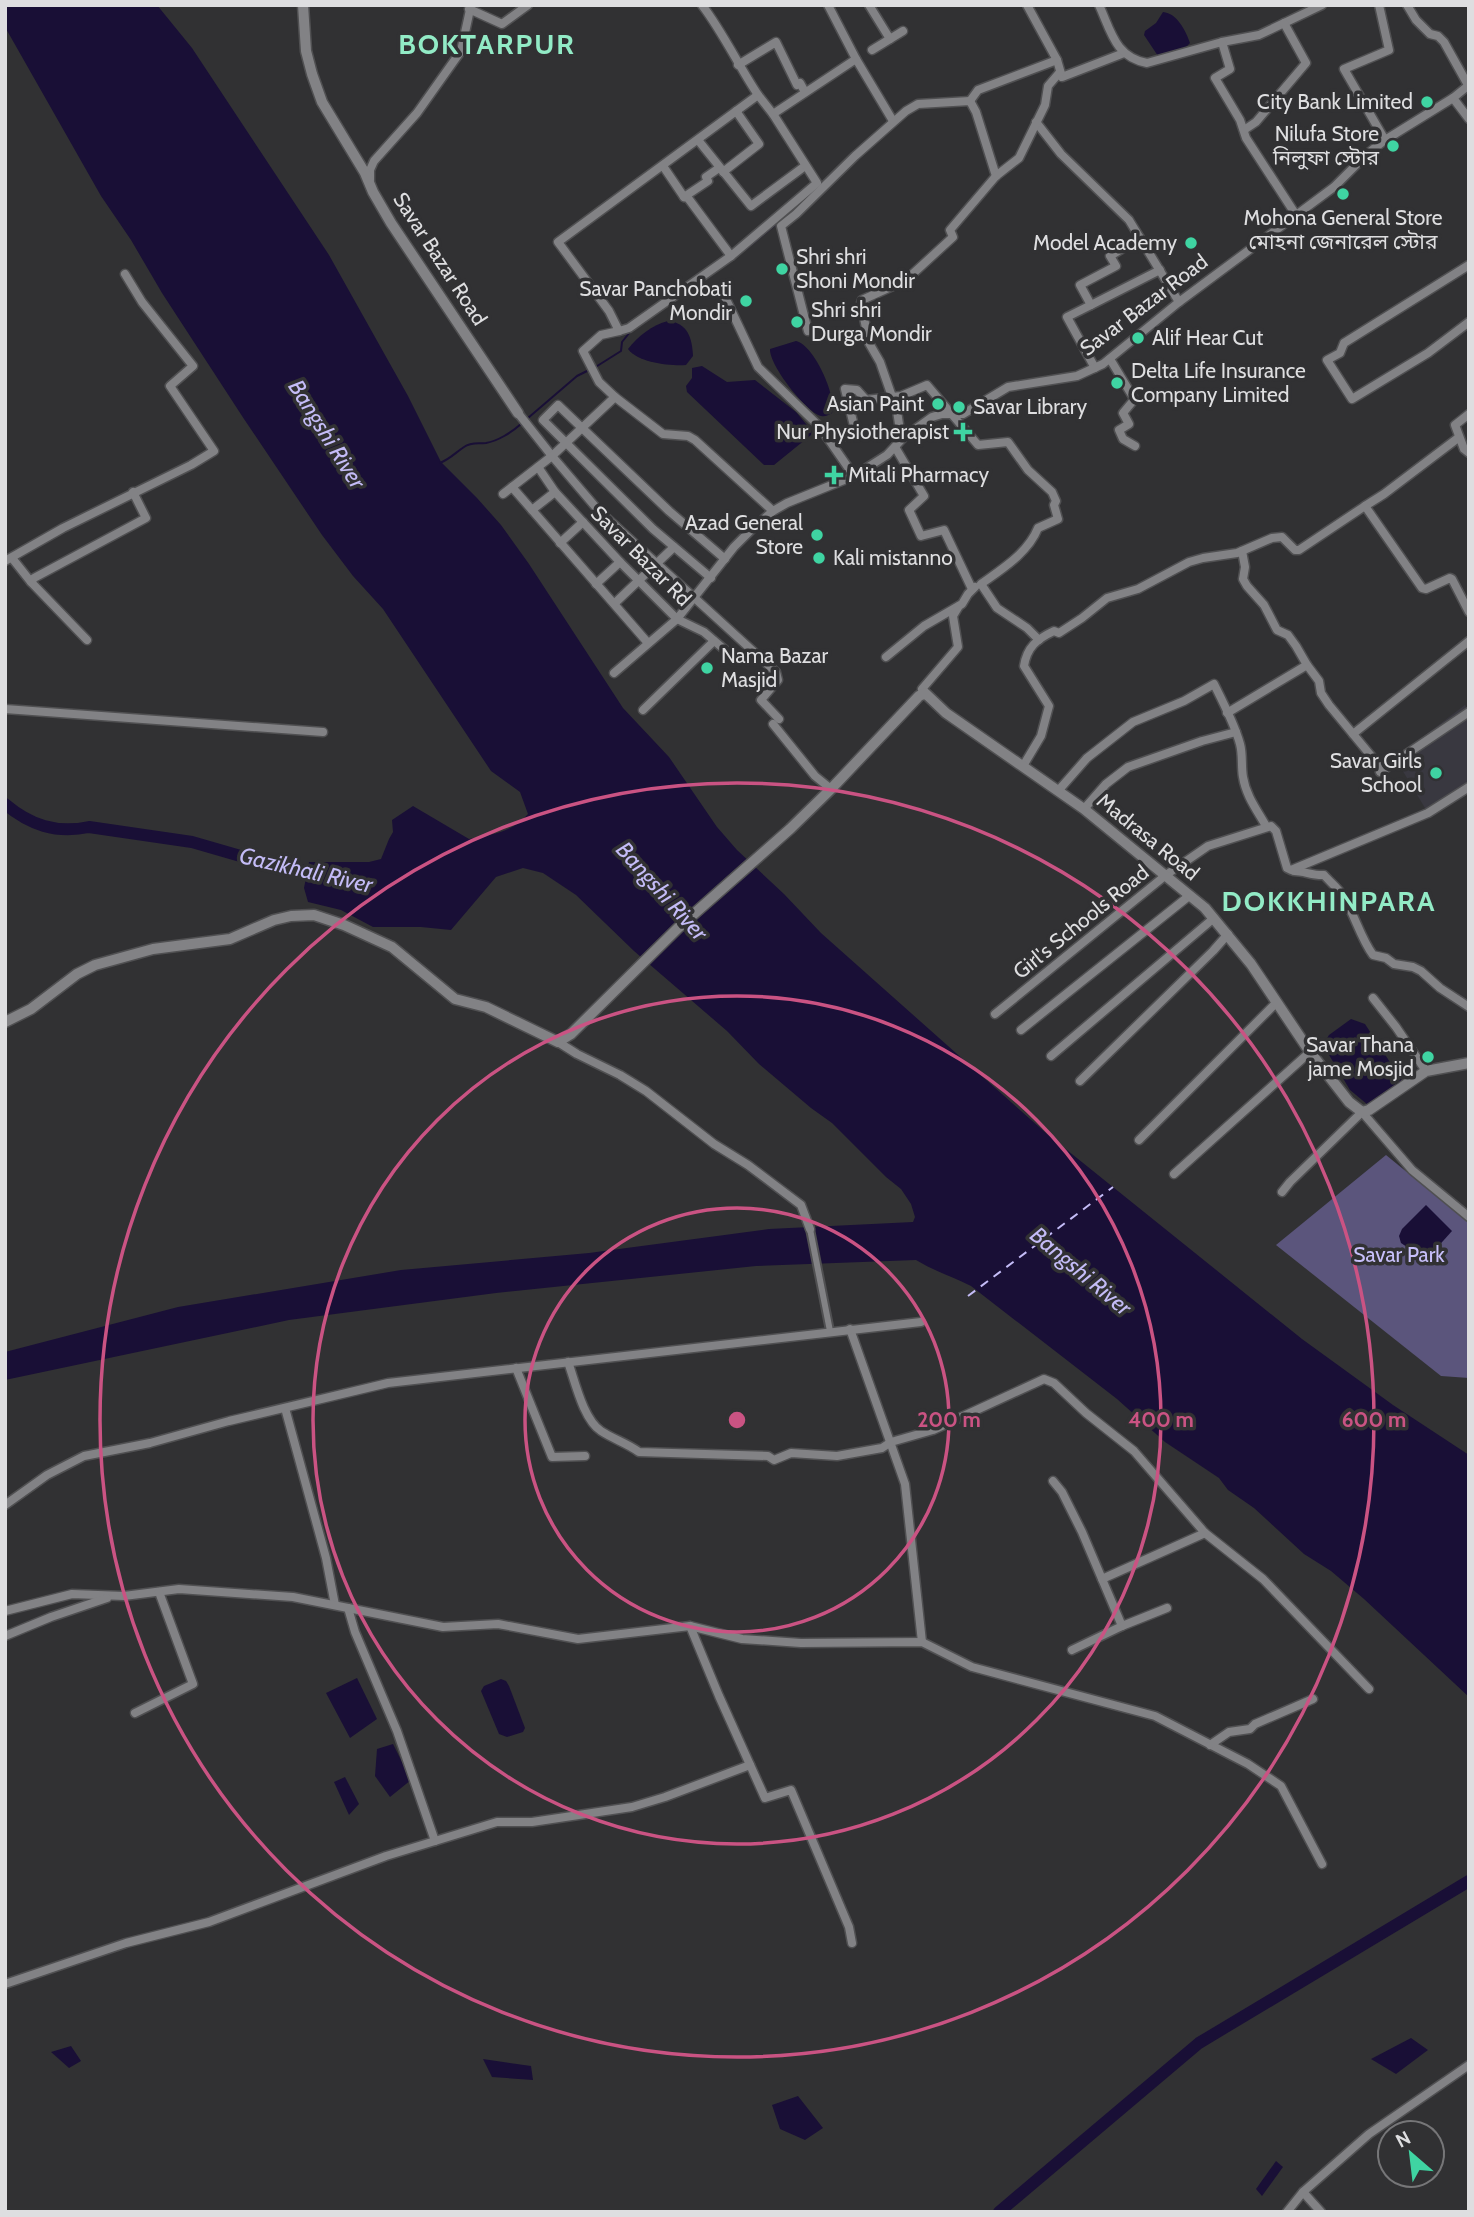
<svg xmlns="http://www.w3.org/2000/svg" width="1474" height="2217" font-family="Cabin,'Noto Sans Bengali',sans-serif">
<rect width="100%" height="100%" fill="#313133"/>
<path fill="#393840" d="M 1465,705 L 1469,710 L 1469,787 L 1428,813 L 1395,758 Z"/>
<path fill="#5b557c" d="M 1386,1155 L 1469,1223 L 1469,1378 L 1441,1376 L 1276,1245 Z"/>
<g fill="#190f36">
<path d="M 5,5 L 157,5 L 192,48 L 329,255 L 408,396 L 441,462 L 477,498 L 501,525 L 529,564 L 623,708 L 669,757 L 717,827 L 737,850 L 784,894 L 821,933 L 1047,1134 L 1302,1339 L 1393,1405 L 1469,1455 L 1469,1697 L 1364,1599 L 1331,1571 L 1304,1554 L 1254,1508 L 1228,1490 L 1219,1478 L 1165,1442 L 1117,1399 L 971,1286 C 953,1277 934,1271 916,1260 L 756,1266 L 496,1293 L 289,1320 L 5,1380 L 5,1352 L 178,1307 L 401,1270 L 589,1253 L 769,1229 L 913,1222 L 915,1217 L 911,1204 L 901,1189 L 886,1177 L 832,1123 L 811,1108 L 759,1064 L 727,1031 L 634,951 L 576,895 L 543,873 L 523,868 L 496,877 L 451,930 L 421,927 L 373,927 L 341,910 L 308,902 L 304,888 L 309,862 L 369,862 L 381,859 L 389,839 L 393,832 L 392,820 L 413,806 L 469,839 C 491,835 513,832 528,814 L 520,792 L 491,771 L 383,609 L 353,576 L 322,535 L 244,419 L 162,293 L 131,240 L 101,196 L 5,27 Z"/>
<path d="M 1163,12 C 1177,13 1186,31 1190,43 L 1184,49 L 1158,56 L 1144,35 L 1145,31 L 1156,23 Z"/>
<path d="M 668,321 C 688,323 692,338 693,356 L 686,365 C 670,366 638,363 628,349 C 638,336 652,325 668,321 Z"/>
<path d="M 796,341 C 814,345 837,396 832,413 C 828,415 826,417 821,416 C 806,412 769,365 770,349 Z"/>
<path d="M 702,366 L 727,382 L 755,380 L 796,412 L 812,431 L 811,435 L 774,465 L 764,465 L 687,392 L 686,386 L 692,378 L 692,368 Z"/>
<path d="M 1351,1019 L 1365,1024 L 1403,1082 L 1368,1105 L 1350,1090 L 1323,1045 L 1329,1035 Z"/>
<path d="M 1426,1205 L 1452,1231 L 1426,1260 L 1401,1243 L 1399,1236 L 1402,1229 Z"/>
<path d="M 357,1678 L 377,1719 L 350,1738 L 326,1693 Z"/>
<path d="M 501,1679 L 506,1681 L 509,1686 L 525,1728 L 523,1732 L 507,1737 L 499,1734 L 481,1691 L 484,1686 Z"/>
<path d="M 393,1744 L 411,1780 L 390,1797 L 375,1776 L 377,1749 Z"/>
<path d="M 345,1777 L 359,1804 L 349,1815 L 334,1782 Z"/>
<path d="M 1411,2038 L 1428,2050 L 1396,2074 L 1371,2059 Z"/>
<path d="M 71,2046 L 81,2061 L 69,2068 L 51,2052 Z"/>
<path d="M 483,2059 L 531,2066 L 533,2080 L 492,2077 Z"/>
<path d="M 798,2096 L 823,2128 L 805,2140 L 780,2129 L 772,2105 Z"/>
<path d="M 1276,2161 L 1283,2167 L 1262,2196 L 1256,2189 Z"/>
</g>
<g fill="none" stroke-linecap="round" stroke-linejoin="round">
<g stroke="#190f36" stroke-width="2">
<path d="M 746,249 L 806,199"/>
<path d="M 594,368 L 621,351 L 622,342 L 630,332"/>
<path d="M 528,418 L 577,376 L 589,370"/>
<path d="M 440,463 C 450,459 455,453 464,447 C 471,442 478,444 486,443 C 498,441 512,432 521,424"/>
</g>
<g stroke="#190f36" stroke-width="12">
<path d="M 5,804 C 30,825 56,834 89,827 L 192,842 L 265,863 L 321,874"/>
<path d="M 999,2212 L 1199,2043 L 1469,1881"/>
</g>
<path stroke="#c4bcf7" stroke-width="2" stroke-dasharray="9 7" stroke-linecap="butt" d="M 968,1296 L 1113,1187"/>
<defs>
<path id="pedestrian" d="M 810,1229 L 830,1331"/>
<g id="minor">
<path d="M 702,5 C 724,34 738,65 758,95"/>
<path d="M 828,5 L 856,59"/>
<path d="M 869,5 L 890,39"/>
<path d="M 1027,5 L 1057,60 L 1062,77 L 1124,53"/>
<path d="M 1099,5 C 1111,31 1115,57 1147,63 L 1222,42 L 1259,35 L 1322,5"/>
<path d="M 1379,5 L 1389,50 L 1344,69 L 1385,140"/>
<path d="M 1407,5 L 1416,20 L 1430,34 L 1438,36 L 1444,42 L 1468,85"/>
<path d="M 469,9 L 502,24 L 528,5"/>
<path d="M 1222,42 L 1230,69 L 1215,78 L 1240,120 L 1246,138 L 1296,215"/>
<path d="M 872,50 L 903,31"/>
<path d="M 738,65 L 776,42 L 797,85 L 800,83 L 805,92"/>
<path d="M 1453,98 L 1469,119"/>
<path d="M 970,101 L 978,90 L 1057,60"/>
<path d="M 1036,122 L 1061,154 L 1129,220 L 1179,302"/>
<path d="M 1244,130 L 1256,122 L 1306,63 L 1284,23"/>
<path d="M 698,140 L 751,206 L 805,166"/>
<path d="M 663,166 L 684,197 L 688,198 L 731,256"/>
<path d="M 723,172 L 759,144 L 736,111"/>
<path d="M 370,180 L 370,170 L 374,161 L 417,113 L 461,51 L 471,5"/>
<path d="M 684,197 L 708,181 L 706,177 L 719,168"/>
<path d="M 1469,265 L 1344,343 L 1340,353 L 1327,360 L 1352,399 L 1428,353 L 1469,322"/>
<path d="M 724,295 L 758,367 L 820,427 L 854,476"/>
<path d="M 1091,305 L 1160,270"/>
<path d="M 619,331 L 629,328 L 731,256 L 817,183 L 773,114"/>
<path d="M 808,331 L 781,226 L 796,214 L 855,156 L 906,111 L 918,104 L 970,101 L 976,112 L 996,176"/>
<path d="M 1110,359 L 1133,397 L 1133,401 L 1123,413 L 1129,424 L 1119,430 L 1123,439 L 1135,446"/>
<path d="M 1095,368 L 1067,317 L 1091,305 L 1080,285 L 1116,266 L 1110,256 L 1140,238"/>
<path d="M 615,397 L 599,382 L 583,351 L 601,335 L 619,331 L 609,311 L 558,242 L 758,95 L 773,114 L 856,59 L 893,121"/>
<path d="M 518,413 L 552,456 L 599,511 L 776,672 L 778,680 L 761,700 L 779,719"/>
<path d="M 1469,414 L 1455,425 L 1464,449 L 1469,453"/>
<path d="M 832,442 L 855,430 L 845,389 L 857,390 L 866,400 L 901,396 L 927,385 L 978,445 L 1008,442 L 1028,470 L 1052,492 L 1056,501 L 1054,505 L 1058,519 L 1038,528 C 1028,553 1002,569 981,584 L 997,608 L 1027,628 L 1039,640"/>
<path d="M 898,442 L 899,424 L 897,411 L 880,362 L 869,343 L 861,303 L 862,300 L 906,280 L 953,237 L 950,230 L 996,176 L 1019,158 L 1045,105 L 1048,86 L 1060,72"/>
<path d="M 895,447 L 924,496 L 909,510 L 921,536 L 944,530 L 972,589"/>
<path d="M 538,467 L 555,492 L 620,562 L 677,619 L 704,632 L 732,656"/>
<path d="M 512,487 L 648,643"/>
<path d="M 503,494 L 552,456 L 615,397 L 663,434 L 688,436 L 695,440 L 773,511"/>
<path d="M 1365,506 L 1384,494 L 1458,438"/>
<path d="M 532,510 L 555,492"/>
<path d="M 560,543 L 583,522"/>
<path d="M 12,558 L 31,582"/>
<path d="M 5,561 L 63,528 L 191,465 L 214,451 L 170,386 L 193,366 L 142,302 L 125,274"/>
<path d="M 711,578 L 653,529 L 543,420 L 558,405 L 669,511 L 725,559"/>
<path d="M 596,584 L 620,562"/>
<path d="M 615,603 L 674,547"/>
<path d="M 87,640 L 31,582 L 34,578 L 146,518 L 133,492"/>
<path d="M 886,657 L 924,626 L 962,604 L 968,594 L 975,587"/>
<path d="M 1307,665 L 1319,681 L 1321,693 L 1329,705 L 1377,763 L 1380,772 L 1469,712"/>
<path d="M 614,673 L 677,619 L 734,547 L 751,530 L 773,511 L 787,503 L 854,476 L 887,455 L 903,438 L 932,417 L 942,414 L 963,414 L 1008,387 L 1077,376 L 1103,364 L 1179,302 L 1334,187 L 1367,154 L 1385,140 L 1453,98 L 1469,85"/>
<path d="M 922,689 L 958,647 L 953,616 L 959,606"/>
<path d="M 5,709 L 323,732"/>
<path d="M 643,710 L 714,641"/>
<path d="M 1227,713 L 1307,665 L 1296,646 L 1288,635 L 1277,630 L 1264,605 L 1247,586 L 1243,579 L 1245,567 L 1242,551"/>
<path d="M 773,724 L 815,776 L 831,789"/>
<path d="M 1353,734 L 1469,641"/>
<path d="M 1023,766 L 1041,736 L 1049,706 L 1024,666 C 1027,647 1037,639 1054,631 L 1059,633 L 1082,618 L 1107,598 L 1138,589 L 1189,562 L 1203,558 L 1237,553 L 1272,538 L 1282,537 L 1295,550 L 1299,550 L 1365,506 L 1422,588 L 1426,589 L 1450,578 L 1452,579 L 1469,612"/>
<path d="M 1058,791 L 1087,758 L 1133,722 L 1184,701 L 1214,684 C 1223,702 1235,725 1240,744 C 1243,755 1241,766 1243,777 C 1246,796 1257,810 1266,826"/>
<path d="M 1084,809 L 1106,784 L 1128,767 L 1202,741 L 1236,732"/>
<path d="M 1294,871 C 1304,871 1314,876 1324,875 C 1330,882 1338,888 1343,896 C 1355,915 1360,937 1373,955 L 1386,958 L 1394,964 L 1413,967 L 1421,971 L 1440,988 L 1469,1007"/>
<path d="M 1373,998 L 1396,1027 L 1426,1071"/>
<path d="M 995,1014 L 1166,875 L 1208,846 L 1271,826 L 1276,831 L 1287,868 L 1291,870 L 1428,813 L 1469,787"/>
<path d="M 1021,1030 L 1189,896"/>
<path d="M 558,1042 L 577,1054 L 620,1075 L 646,1091 L 714,1144 L 748,1165 L 801,1205 L 810,1229"/>
<path d="M 1051,1056 L 1214,918"/>
<path d="M 1080,1081 L 1213,951 L 1228,934"/>
<path d="M 1139,1140 L 1277,1002"/>
<path d="M 1174,1174 L 1310,1052"/>
<path d="M 1282,1192 L 1290,1182 L 1362,1112 L 1412,1170 L 1469,1217"/>
<path d="M 850,1329 L 905,1484 L 922,1642"/>
<path d="M 568,1362 C 575,1381 583,1419 601,1431 C 613,1439 627,1443 639,1452 L 768,1456 L 774,1460 L 791,1453 L 837,1456 L 882,1448 L 891,1442 L 933,1430 L 1044,1379 L 1054,1383 L 1086,1413 L 1134,1451 L 1205,1533 L 1263,1579 L 1369,1689"/>
<path d="M 516,1368 L 552,1457 L 585,1456"/>
<path d="M 285,1408 L 326,1558 L 335,1605"/>
<path d="M 1053,1481 L 1062,1492 L 1082,1532 L 1122,1626"/>
<path d="M 5,1505 L 47,1475 L 84,1456 L 150,1443 L 229,1421 L 388,1383 L 921,1322"/>
<path d="M 1102,1579 L 1205,1533"/>
<path d="M 348,1608 L 355,1632 L 397,1731 L 435,1841"/>
<path d="M 5,1611 L 72,1594 L 124,1596 L 179,1589 L 293,1597 L 443,1627 L 498,1624 L 578,1639 L 690,1626 L 742,1639 L 801,1643 L 922,1642 L 972,1667 L 1155,1716 L 1248,1764 L 1281,1786 L 1322,1864"/>
<path d="M 690,1626 L 719,1696 L 765,1798 L 791,1790 L 849,1927 L 852,1943"/>
<path d="M 5,1636 L 51,1617 L 107,1598"/>
<path d="M 1072,1650 L 1122,1626 L 1167,1608"/>
<path d="M 135,1713 L 193,1684 L 159,1592"/>
<path d="M 1210,1745 L 1229,1732 L 1250,1729 L 1255,1724 L 1313,1699"/>
<path d="M 5,1984 L 126,1943 L 209,1922 L 386,1856 L 497,1822 L 532,1822 L 632,1807 L 665,1797 L 750,1765"/>
<path d="M 1303,2192 L 1321,2212"/>
<path d="M 1287,2212 L 1303,2192 L 1369,2134 L 1469,2065"/>
</g>
<g id="tertiary">
<path d="M 303,5 L 306,51 L 312,74 L 322,102 L 365,173 L 373,192 L 391,223 L 518,413"/>
<path d="M 5,1022 L 31,1009 L 77,974 L 95,965 L 153,949 L 230,939 L 274,920 L 291,916 L 314,915 L 344,925 L 392,947 L 455,999 L 486,1007 L 558,1042 L 571,1034 L 678,928 L 790,829 L 831,789 L 919,696 L 925,693 L 946,713 L 1084,809 L 1205,908 L 1251,964 L 1310,1052 L 1349,1102 L 1362,1112 L 1369,1110 L 1426,1071 L 1469,1063"/>
</g>
</defs>
<use href="#pedestrian" stroke="#505052" stroke-width="10"/>
<use href="#minor" stroke="#505052" stroke-width="11"/>
<use href="#tertiary" stroke="#505052" stroke-width="13"/>
<use href="#pedestrian" stroke="#828285" stroke-width="6"/>
<use href="#minor" stroke="#828285" stroke-width="8"/>
<use href="#tertiary" stroke="#828285" stroke-width="10"/>
</g>
<g fill="none" stroke="#ca5383" stroke-width="3.5">
<circle cx="737" cy="1420" r="212"/>
<circle cx="737" cy="1420" r="424"/>
<circle cx="737" cy="1420" r="637"/>
</g>
<g fill="#3fd4a2" stroke="#313133" stroke-width="2.5">
<circle cx="1427" cy="102" r="7"/>
<circle cx="1393" cy="146" r="7"/>
<circle cx="1343" cy="194" r="7"/>
<circle cx="1191" cy="243" r="7"/>
<circle cx="782" cy="269" r="7"/>
<circle cx="746" cy="301" r="7"/>
<circle cx="797" cy="322" r="7"/>
<circle cx="1138" cy="338" r="7"/>
<circle cx="1117" cy="383" r="7"/>
<circle cx="938" cy="404" r="7"/>
<circle cx="959" cy="407" r="7"/>
<path d="M959.5 421.5h7v7h7v7h-7v7h-7v-7h-7v-7h7z"/>
<path d="M830.5 464.5h7v7h7v7h-7v7h-7v-7h-7v-7h7z"/>
<circle cx="817" cy="535" r="7"/>
<circle cx="819" cy="558" r="7"/>
<circle cx="707" cy="668" r="7"/>
<circle cx="1436" cy="773" r="7"/>
<circle cx="1428" cy="1057" r="7"/>
</g>
<g text-anchor="middle" stroke-width="7" stroke-linejoin="round" paint-order="stroke">
<g font-size="21" fill="#dedee0" stroke="#313133" text-anchor="end">
<text x="1413" y="109">City Bank Limited</text>
<text x="1379" y="141">Nilufa Store<tspan x="1379" dy="24">নিলুফা স্টোর</tspan></text>
<text x="1343" y="225" text-anchor="middle">Mohona General Store<tspan x="1343" dy="24">মোহনা জেনারেল স্টোর</tspan></text>
<text x="1177" y="250">Model Academy</text>
<text x="796" y="264" text-anchor="start">Shri shri<tspan x="796" dy="24">Shoni Mondir</tspan></text>
<text x="732" y="296">Savar Panchobati<tspan x="732" dy="24">Mondir</tspan></text>
<text x="811" y="317" text-anchor="start">Shri shri<tspan x="811" dy="24">Durga Mondir</tspan></text>
<text x="1152" y="345" text-anchor="start">Alif Hear Cut</text>
<text x="1131" y="378" text-anchor="start">Delta Life Insurance<tspan x="1131" dy="24">Company Limited</tspan></text>
<text x="924" y="411">Asian Paint</text>
<text x="973" y="414" text-anchor="start">Savar Library</text>
<text x="949" y="439">Nur Physiotherapist</text>
<text x="848" y="482" text-anchor="start">Mitali Pharmacy</text>
<text x="803" y="530">Azad General<tspan x="803" dy="24">Store</tspan></text>
<text x="833" y="565" text-anchor="start">Kali mistanno</text>
<text x="721" y="663" text-anchor="start">Nama Bazar<tspan x="721" dy="24">Masjid</tspan></text>
<text x="1422" y="768">Savar Girls<tspan x="1422" dy="24">School</tspan></text>
<text x="1414" y="1052">Savar Thana<tspan x="1414" dy="24">jame Mosjid</tspan></text>
</g>
<g font-size="21" fill="#dedee0" stroke="#313133">
<text transform="translate(440 259) rotate(57)" y="7">Savar Bazar Road</text>
<text transform="translate(1144 305) rotate(-37)" y="7">Savar Bazar Road</text>
<text transform="translate(641 556) rotate(45)" y="7">Savar Bazar Rd</text>
<text transform="translate(1148 837) rotate(39)" y="7">Madrasa Road</text>
<text transform="translate(1081 922) rotate(-39)" y="7">Girl's Schools Road</text>
</g>
<g font-size="21" fill="#c7bffa" stroke="#313133">
<text x="1399" y="1262">Savar Park</text>
</g>
<g font-size="23" font-style="italic" fill="#c4bcf7" stroke="#313133">
<text transform="translate(327 434) rotate(58)" y="8">Bangshi River</text>
<text transform="translate(306 870) rotate(13)" y="8">Gazikhali River</text>
<text transform="translate(662 891) rotate(48)" y="8">Bangshi River</text>
<text transform="translate(1081 1271) rotate(40)" y="8">Bangshi River</text>
</g>
<g font-size="28" font-weight="bold" letter-spacing="2" fill="#92ebc6" stroke="#313133">
<text x="487" y="54">BOKTARPUR</text>
<text x="1329" y="911">DOKKHINPARA</text>
</g>
</g>
<circle cx="737" cy="1420" r="10" fill="#ca5383" stroke="#313133" stroke-width="3.5"/>
<g font-size="21" text-anchor="middle" font-weight="bold" fill="#ca5383" stroke="#313133" stroke-width="7" stroke-linejoin="round" paint-order="stroke">
<text x="949" y="1427">200 m</text>
<text x="1161" y="1427">400 m</text>
<text x="1374" y="1427">600 m</text>
</g>
<rect width="1474" height="2217" fill="none" stroke="#dedee0" stroke-width="14"/>
<g transform="translate(1411 2154) rotate(332)"><circle r="33" fill="#313133" stroke="#767678" stroke-width="2"/>
<path d="M0-5L12 26L0 18L-12 26Z" fill="#3fd4a2"/>
<text y="-10" font-size="19" font-weight="bold" text-anchor="middle" fill="#dedee0">N</text>
</g>
</svg>
